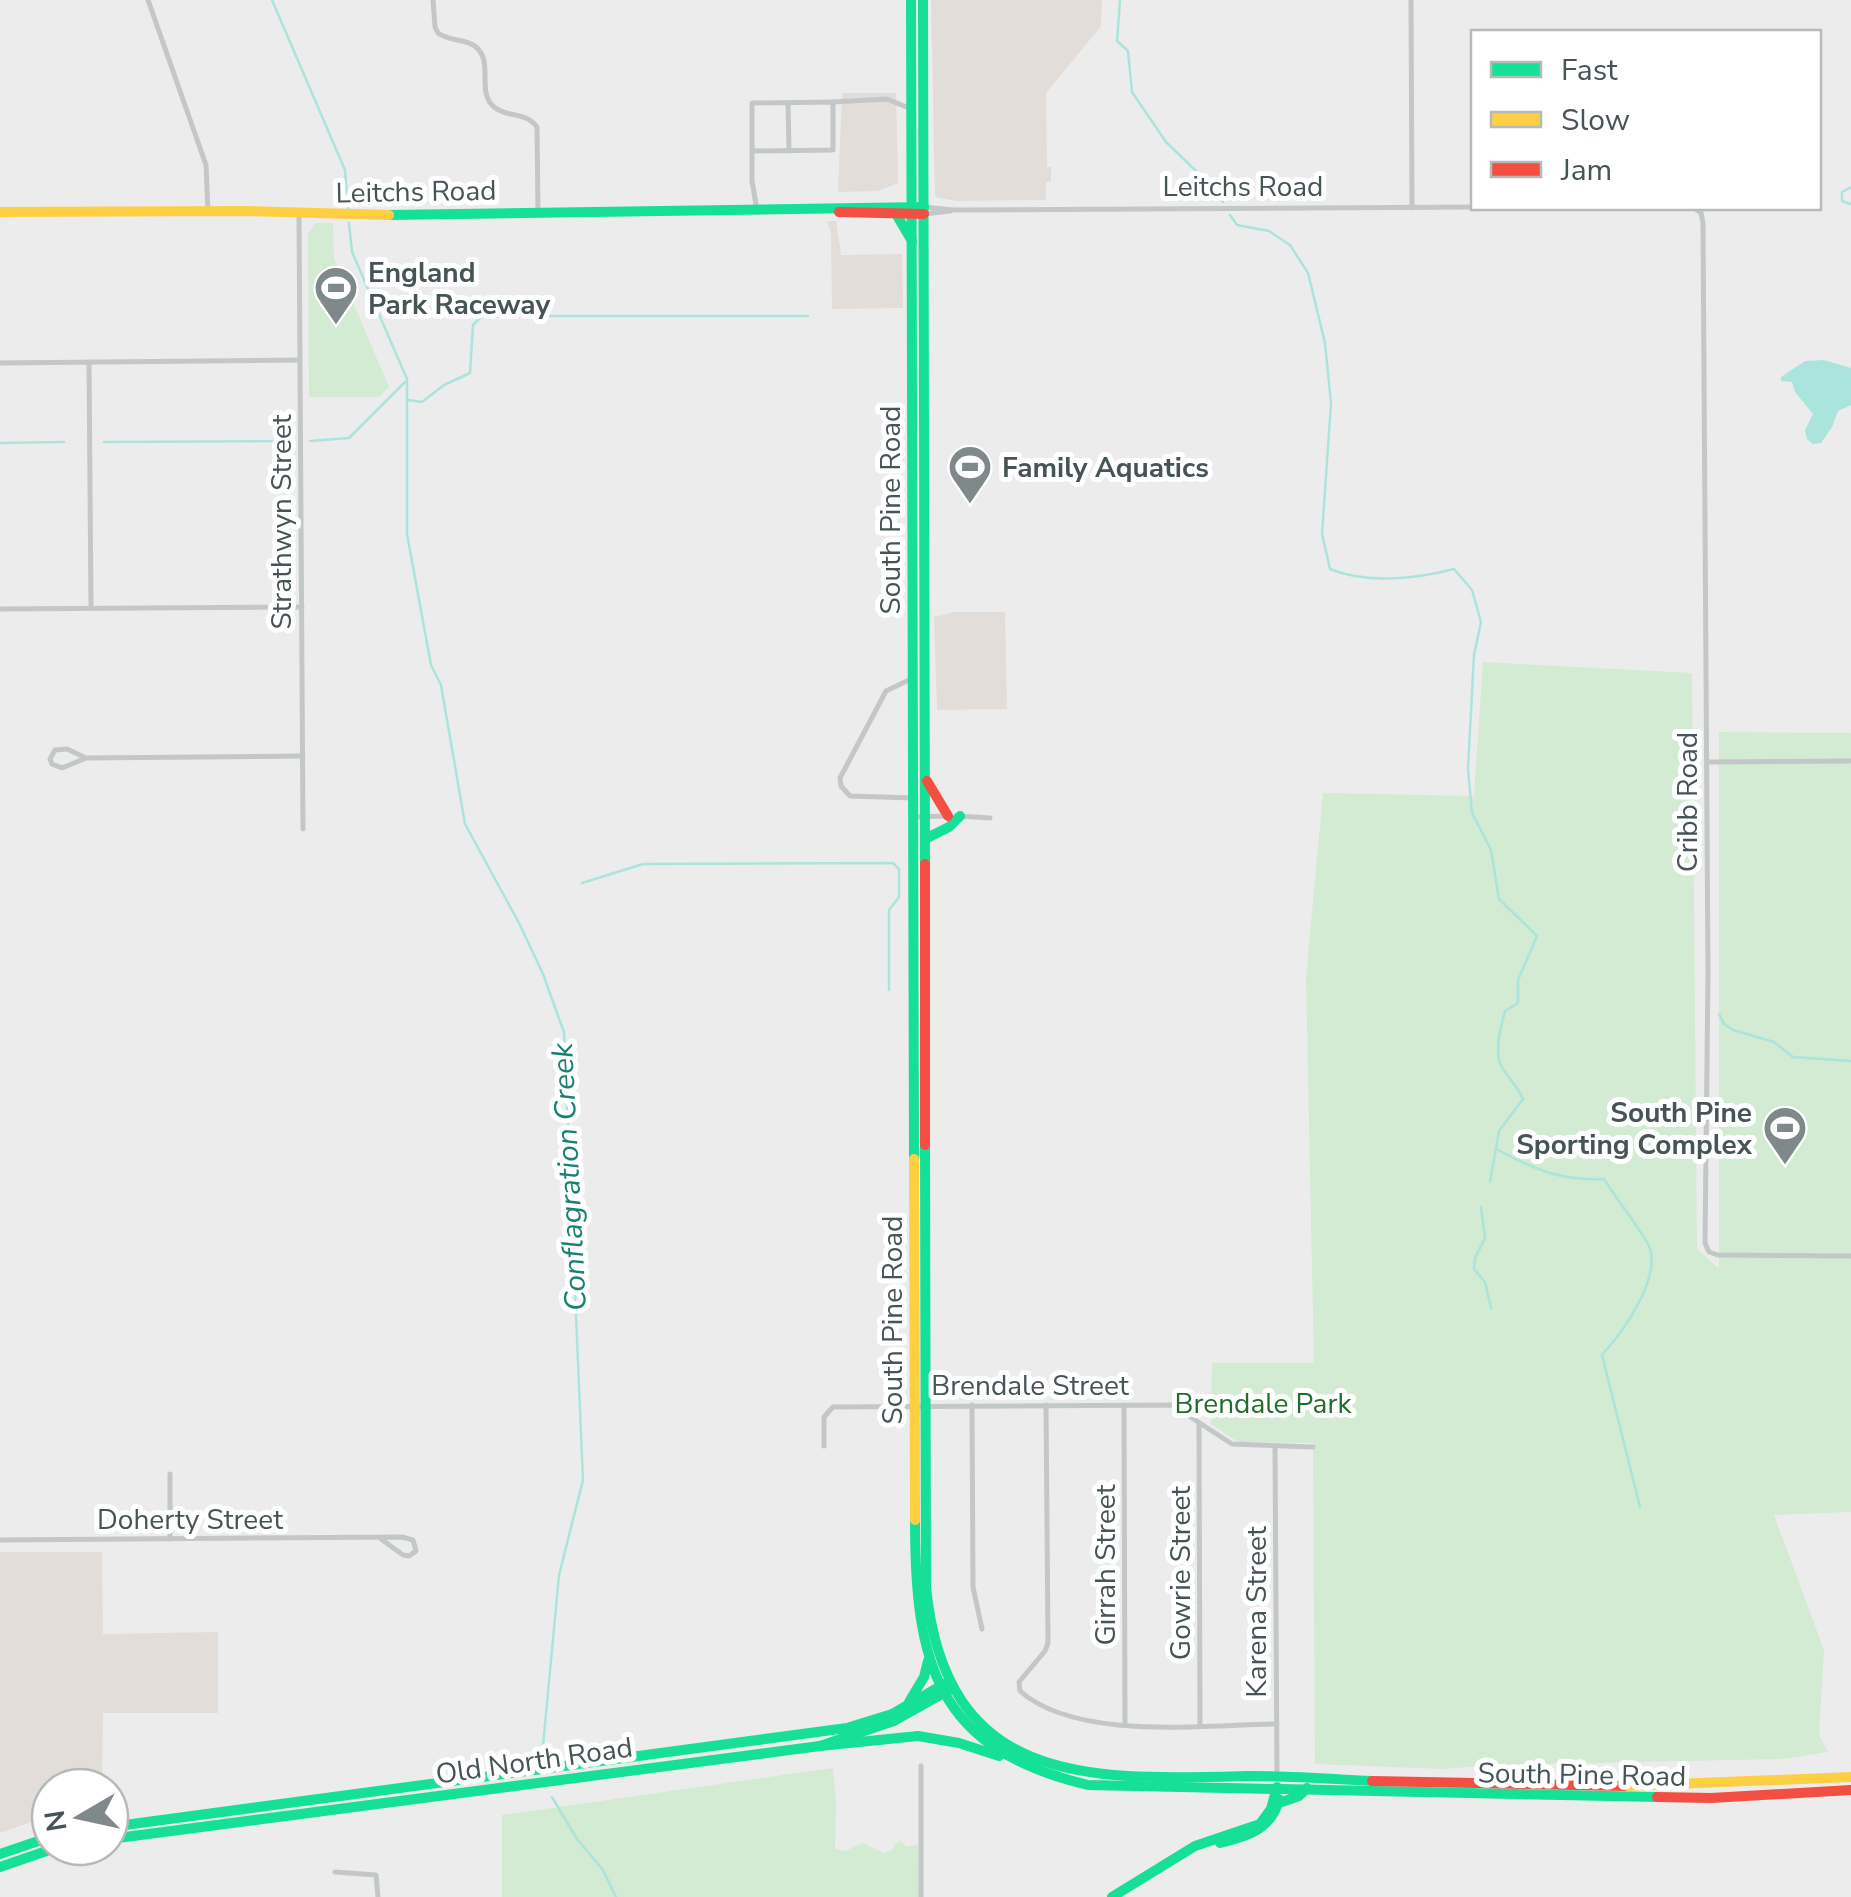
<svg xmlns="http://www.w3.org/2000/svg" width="1851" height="1897" font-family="'Nunito Sans',sans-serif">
<rect width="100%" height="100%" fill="#edecec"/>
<g fill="#e2ddd9">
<path d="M 931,0 L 1102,0 L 1101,26 L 1046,93 L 1047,167 L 1051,167 L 1051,182 L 1046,182 L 1046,200 L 957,201 L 935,197 Z"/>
<path d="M 842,93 L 896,93 L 898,183 L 878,191 L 838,192 Z"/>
<path d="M 827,221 L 836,221 L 841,255 L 902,254 L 903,308 L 832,309 L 831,234 Z"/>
<path d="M 954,612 L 1005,612 L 1007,709 L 937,710 L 934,617 Z"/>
<path d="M 0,1552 L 102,1552 L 103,1634 L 218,1632 L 218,1713 L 103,1713 L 102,1787 L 50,1787 L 50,1815 L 0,1833 Z"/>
</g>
<g fill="#d3ead3">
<path d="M 316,223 L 333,223 L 334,258 L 389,387 L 379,397 L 309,397 L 308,234 Z"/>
<path d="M 1483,662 L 1692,673 L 1697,1249 L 1719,1269 L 1719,732 L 1851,733 L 1851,1512 L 1774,1515 L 1824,1650 L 1819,1735 L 1828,1752 L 1783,1759 L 1490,1765 L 1444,1769 L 1315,1764 L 1313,1443 L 1238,1442 L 1211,1424 L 1212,1363 L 1314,1363 L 1306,977 L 1323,793 L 1474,796 Z"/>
<path d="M 833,1768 L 836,1802 L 835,1849 L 845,1851 L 863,1843 L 884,1853 L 892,1851 L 895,1843 L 901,1841 L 906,1847 L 918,1844 L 919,1897 L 502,1897 L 502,1815 Z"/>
</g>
<path fill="#abe4dc" d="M 1824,360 L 1851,368 L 1851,405 L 1838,411 L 1832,427 L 1821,443 L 1813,444 L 1807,439 L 1805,430 L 1813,414 L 1795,392 L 1792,382 L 1781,381 L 1781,377 L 1805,361 Z"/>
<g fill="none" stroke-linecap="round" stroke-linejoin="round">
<g stroke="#abe4dc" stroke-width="2.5">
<path d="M 272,0 L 345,170 L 348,209"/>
<path d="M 1120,0 L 1117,41 L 1128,51 L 1132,92 L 1166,142 L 1217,191 L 1223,202"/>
<path d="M 1851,187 L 1842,192 L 1842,201 L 1851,204"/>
<path d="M 1230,215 L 1237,225 L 1269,231 L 1290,245 L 1308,273 L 1325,343 L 1331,403 L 1322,534 L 1330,569 C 1366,584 1416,579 1454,569 L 1472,590 L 1481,622 L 1474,655 L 1468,769 L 1472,813 L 1491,850 L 1499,899 L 1537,936 L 1518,980 L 1518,1003 L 1505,1011 C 1501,1026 1495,1048 1500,1063 C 1503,1072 1518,1087 1523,1099 L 1499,1131 L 1490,1182"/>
<path d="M 349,223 L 352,252 L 407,379 L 407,534 L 431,665 L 441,685 L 465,824 L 519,923 L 543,974 L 564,1032 L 583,1480 L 559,1575 L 543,1746"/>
<path d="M 543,316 L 808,316"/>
<path d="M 408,400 L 422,402 L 444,385 L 470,373 L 473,325 L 481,317 L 532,316"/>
<path d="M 310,441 L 349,438 L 405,382"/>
<path d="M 104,442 L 291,441"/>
<path d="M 0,443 L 64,442"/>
<path d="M 582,883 L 643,864 L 893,863 L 899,869 L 899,897 L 889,910 L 889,990"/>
<path d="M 1719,1014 L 1724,1024 L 1733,1030 L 1774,1042 L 1793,1057 L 1851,1061"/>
<path d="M 1498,1150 C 1536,1170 1561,1181 1604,1179 C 1617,1200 1637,1224 1648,1244 C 1664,1276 1622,1333 1602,1355 L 1640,1507"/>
<path d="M 1481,1207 L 1485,1238 L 1475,1258 L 1474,1269 L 1485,1282 L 1491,1308"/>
<path d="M 552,1797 L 577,1839 L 603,1870 L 616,1897"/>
</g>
<g stroke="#c4c7c7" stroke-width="5">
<path d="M 148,0 L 206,165 L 208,211"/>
<path d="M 433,0 L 435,27 L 438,33 C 450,42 466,38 476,47 C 494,62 476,92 494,107 C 507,118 525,111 537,127 L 538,212"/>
<path d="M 1411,0 L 1412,208"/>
<path d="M 833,102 L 887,99 L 909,108"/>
<path d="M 788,103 L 789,150"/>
<path d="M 752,151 L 833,150 L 833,102 L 752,103 L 752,181 L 757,210"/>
<path d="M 924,207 L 953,210 L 1474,207"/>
<path d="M 1694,208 L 1701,213 L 1703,223 L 1708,973 L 1705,1243 L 1709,1252 L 1718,1255 L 1851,1256"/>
<path d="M 299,213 L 303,829"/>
<path d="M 924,214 L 950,211"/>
<path d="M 89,362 L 91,608"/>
<path d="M 0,363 L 300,360"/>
<path d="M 0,609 L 302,607"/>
<path d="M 911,679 L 886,691 L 840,778 L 841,786 L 850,796 L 913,798"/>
<path d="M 86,758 L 67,749 L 55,750 L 50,759 L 52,764 L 62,768 L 86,758 L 303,756"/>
<path d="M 1707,762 L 1851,761"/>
<path d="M 958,816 L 990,818"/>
<path d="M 914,817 L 947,816"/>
<path d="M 972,1405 L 973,1587 L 982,1629"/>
<path d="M 1046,1405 L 1048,1643 L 1045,1651 L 1019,1682 L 1020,1691 C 1076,1741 1205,1725 1277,1724"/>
<path d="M 1124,1405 L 1125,1725"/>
<path d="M 1199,1423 L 1200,1725"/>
<path d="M 824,1446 L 824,1417 L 833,1407 L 1172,1405 L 1232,1444 L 1313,1447"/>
<path d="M 1275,1446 L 1277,1776"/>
<path d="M 170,1474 L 170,1539"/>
<path d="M 0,1540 L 402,1537 L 413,1540 L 416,1551 L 409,1556 L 403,1555 L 381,1539"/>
<path d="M 921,1766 L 921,1897"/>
<path d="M 335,1872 L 376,1875 L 378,1897"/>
</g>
<g stroke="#16e098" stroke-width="10">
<path d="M 911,0 L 914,1159"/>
<path d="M 923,0 L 925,864"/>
<path d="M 896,214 L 912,241"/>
<path d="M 389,215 L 924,207"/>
<path d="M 925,839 L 949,827 L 960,816"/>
<path d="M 925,1145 L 926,1587 C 946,1788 1090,1780 1249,1776 C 1290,1776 1331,1779 1372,1781"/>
<path d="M 915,1520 C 915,1662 935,1749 1088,1785 L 1657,1797"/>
<path d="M 909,1702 L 924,1677 L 928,1661"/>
<path d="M 820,1746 L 918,1736 L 959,1743 L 999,1756"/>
<path d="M 1279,1803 L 1299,1796 L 1307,1788"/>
<path d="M 110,1827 L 847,1728 L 892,1714 L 944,1684"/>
<path d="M 110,1839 L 820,1746 L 894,1721 L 953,1688"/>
<path d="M 1220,1843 C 1248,1836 1272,1829 1279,1799"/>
<path d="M 0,1854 L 50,1837"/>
<path d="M 0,1867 L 58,1847"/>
<path d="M 1112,1897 L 1195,1846 L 1260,1824 L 1271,1809 L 1277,1787"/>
</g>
<g stroke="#ffcf43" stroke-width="10">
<path d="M 0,212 L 243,211 L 389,215"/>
<path d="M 914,1159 L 915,1520"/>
<path d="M 1624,1786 L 1851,1777"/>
</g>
<g stroke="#f24e42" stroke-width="10">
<path d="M 839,212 L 924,214"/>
<path d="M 927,781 L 948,816"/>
<path d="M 925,864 L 925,1145"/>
<path d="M 1372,1781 L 1624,1786"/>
<path d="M 1657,1797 L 1711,1798 L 1851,1790"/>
</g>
</g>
<defs>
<symbol id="stadium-pin" viewBox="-11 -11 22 30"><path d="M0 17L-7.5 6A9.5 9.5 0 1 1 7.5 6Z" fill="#80898a" stroke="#fff"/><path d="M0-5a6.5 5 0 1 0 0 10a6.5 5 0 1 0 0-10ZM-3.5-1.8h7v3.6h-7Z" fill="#fff"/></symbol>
</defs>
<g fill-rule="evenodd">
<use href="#stadium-pin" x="311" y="263" width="50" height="68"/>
<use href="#stadium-pin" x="945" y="442" width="50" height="68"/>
<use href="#stadium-pin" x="1760" y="1103" width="50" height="68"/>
</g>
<g text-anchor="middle" stroke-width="10" stroke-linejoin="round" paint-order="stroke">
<g font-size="28" fill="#465456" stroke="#fff">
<text x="1243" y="196">Leitchs Road</text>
<text transform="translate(416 191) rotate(-1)" y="10">Leitchs Road</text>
<text transform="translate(890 510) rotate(-90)" y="10">South Pine Road</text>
<text transform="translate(281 522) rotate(-90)" y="10">Strathwyn Street</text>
<text transform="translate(1687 802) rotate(-90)" y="10">Cribb Road</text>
<text transform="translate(892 1320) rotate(-90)" y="10">South Pine Road</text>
<text x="1030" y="1395">Brendale Street</text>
<text x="190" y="1529">Doherty Street</text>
<text transform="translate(1105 1565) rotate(-90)" y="10">Girrah Street</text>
<text transform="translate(1180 1573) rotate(-90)" y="10">Gowrie Street</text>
<text transform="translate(1256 1612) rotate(-90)" y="10">Karena Street</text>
<text transform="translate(534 1760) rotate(-8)" y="10">Old North Road</text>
<text transform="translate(1582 1774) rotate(1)" y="10">South Pine Road</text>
</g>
<g font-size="28" font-weight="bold" fill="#465456" stroke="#fff" text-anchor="start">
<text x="368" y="282">England<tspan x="368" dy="32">Park Raceway</tspan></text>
<text x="1002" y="477">Family Aquatics</text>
<text x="1752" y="1122" text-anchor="end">South Pine<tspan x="1752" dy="32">Sporting Complex</tspan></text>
</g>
<g font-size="28" fill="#206d2c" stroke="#fff">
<text x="1263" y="1413">Brendale Park</text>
</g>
<g font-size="30" font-style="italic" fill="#1a8072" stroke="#fff">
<text transform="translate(569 1177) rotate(-93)" y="10">Conflagration Creek</text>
</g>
</g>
<rect x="1471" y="30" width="350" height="180" fill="#ffffff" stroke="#b5bbbb" stroke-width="2.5"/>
<rect x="1491" y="62" width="50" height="15" fill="#16e098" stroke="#b5bbbb" stroke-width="2.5"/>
<text x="1561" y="80" font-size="30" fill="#465456">Fast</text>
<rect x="1491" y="112" width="50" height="15" fill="#ffcf43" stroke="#b5bbbb" stroke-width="2.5"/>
<text x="1561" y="130" font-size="30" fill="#465456">Slow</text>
<rect x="1491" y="162" width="50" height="15" fill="#f24e42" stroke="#b5bbbb" stroke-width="2.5"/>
<text x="1561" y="180" font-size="30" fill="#465456">Jam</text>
<g transform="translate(80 1817) rotate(261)"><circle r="48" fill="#ffffff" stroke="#b5bbbb" stroke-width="2.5"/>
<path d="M0-8L18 38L0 25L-18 38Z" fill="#80898a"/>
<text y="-15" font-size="28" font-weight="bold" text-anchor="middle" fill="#465456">N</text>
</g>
</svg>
